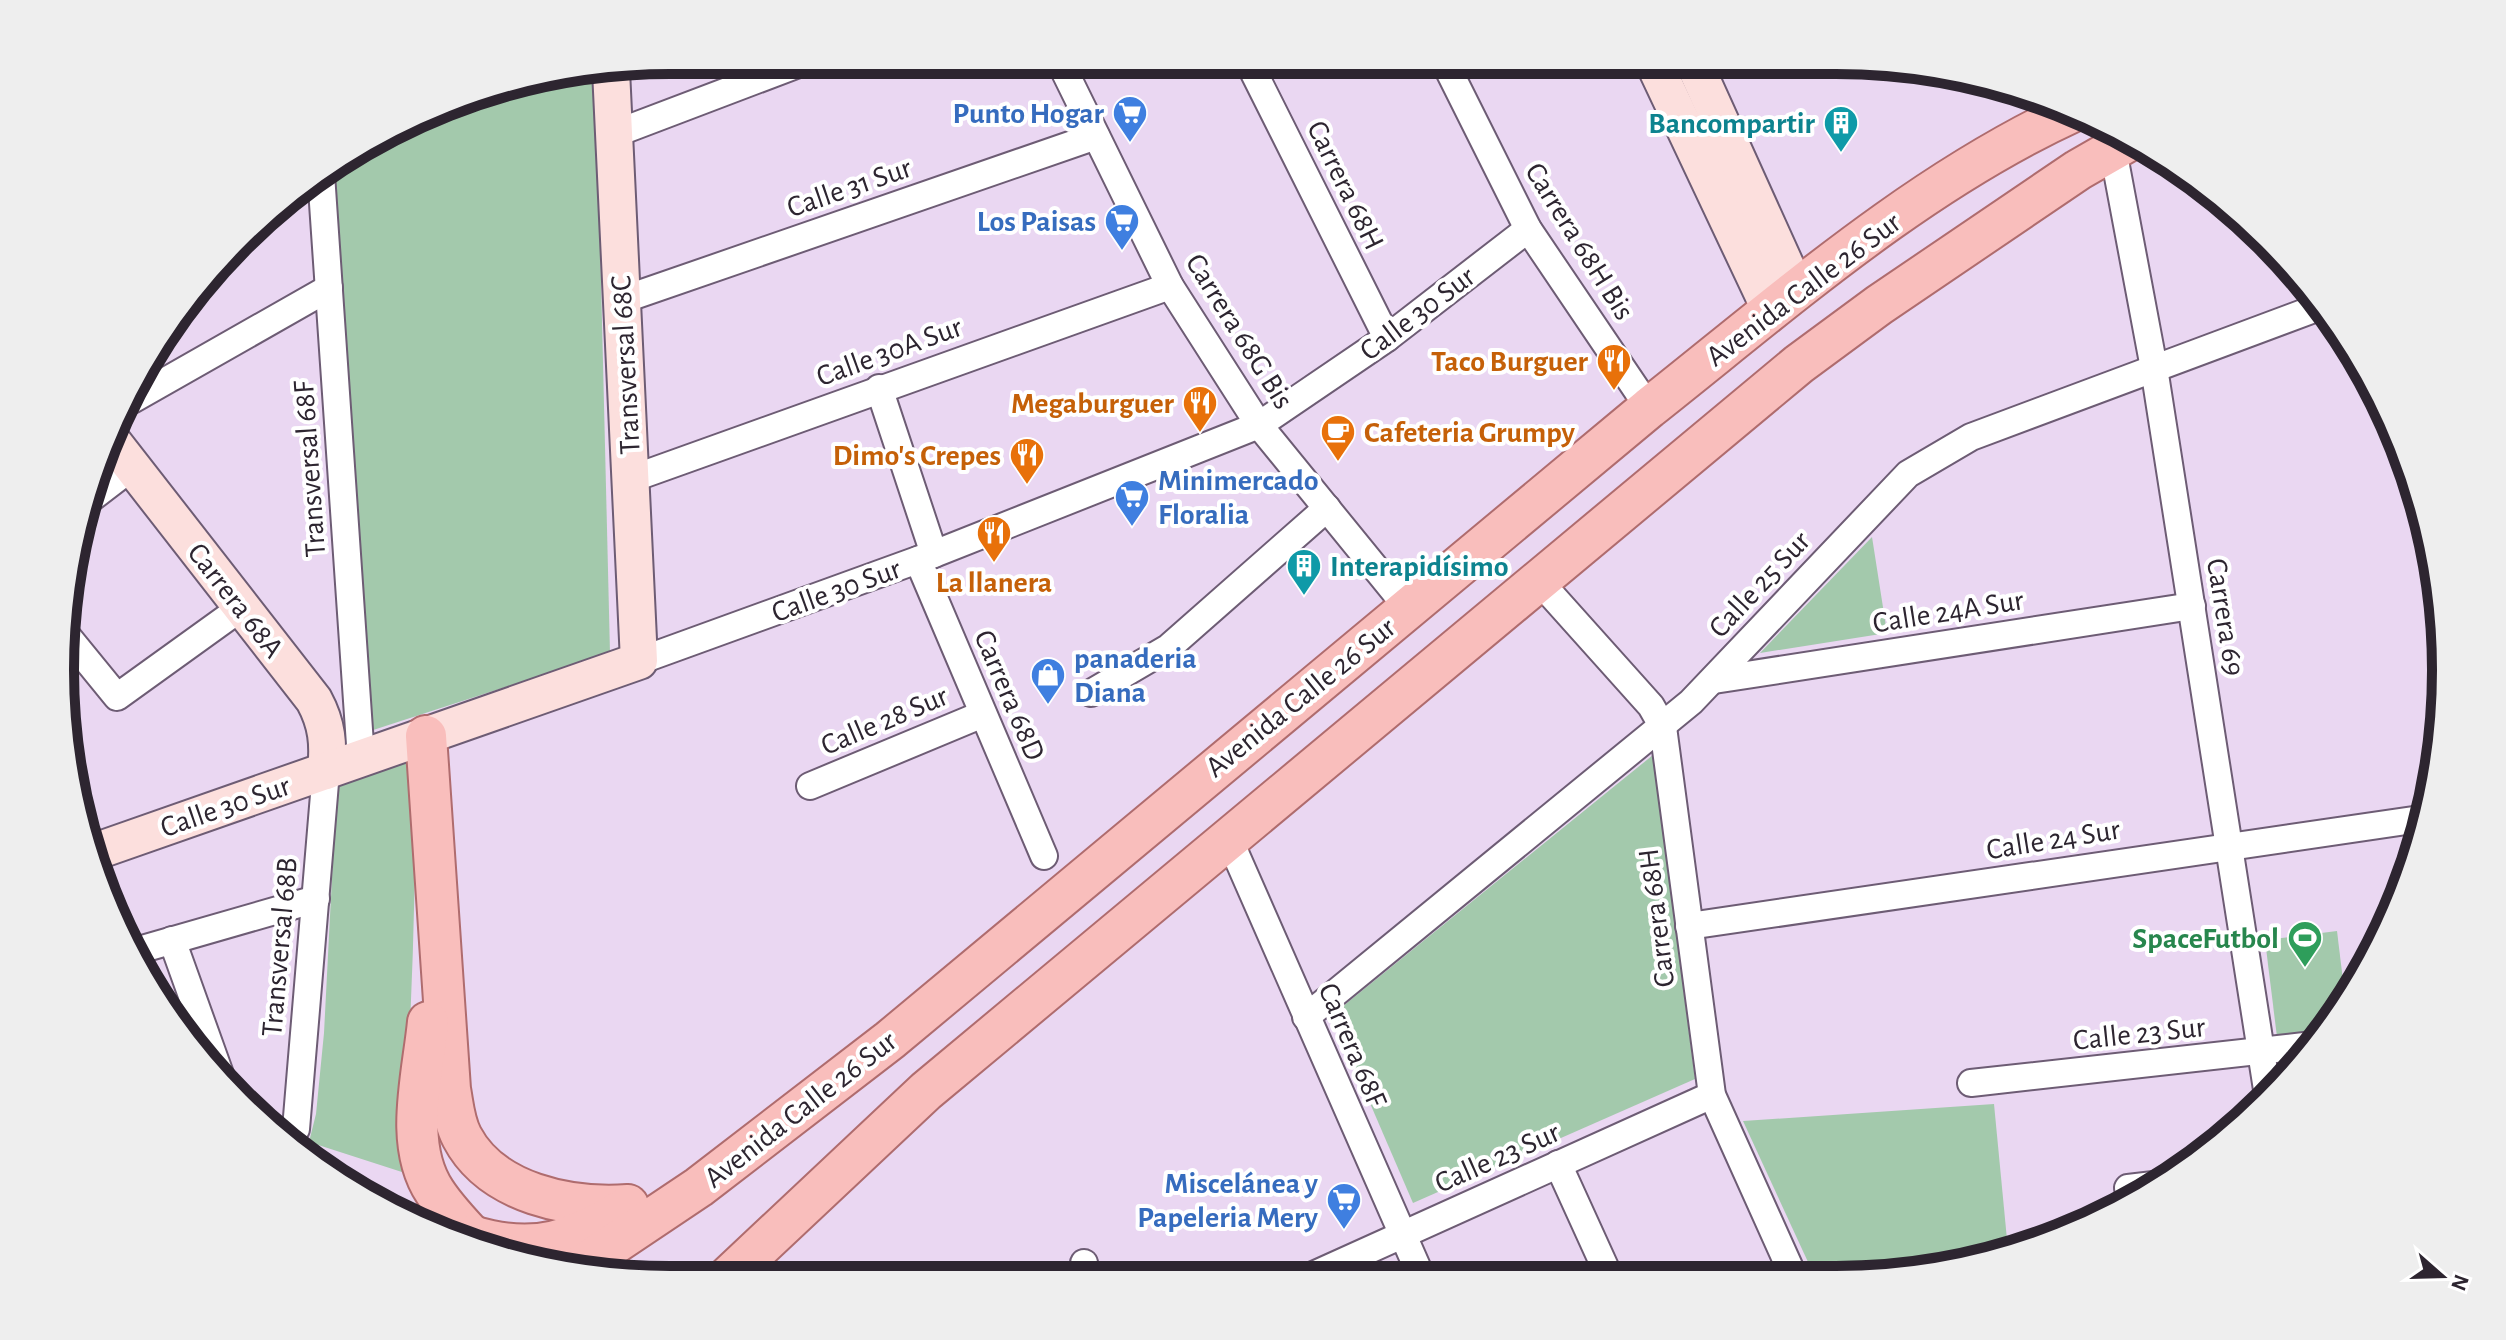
<svg xmlns="http://www.w3.org/2000/svg" width="2506" height="1340" font-family="'Alegreya Sans',sans-serif">
<rect width="100%" height="100%" fill="#ead7f2"/>
<g fill="#a3c9ac">
<path d="M 596,72 L 610,653 L 364,733 L 331,169 L 473,93 Z"/>
<path d="M 1872,537 L 1887,633 L 1760,653 Z"/>
<path d="M 416,750 C 416,887 412,1023 402,1159 L 405,1173 L 309,1142 L 316,1114 L 324,1033 L 337,780 Z"/>
<path d="M 1653,755 L 1695,1079 L 1413,1203 L 1332,1015 Z"/>
<path d="M 2337,931 L 2345,997 L 2322,1031 L 2277,1037 L 2265,940 Z"/>
<path d="M 1994,1104 L 2008,1250 L 1916,1275 L 1814,1275 L 1743,1121 Z"/>
</g>
<g fill="none" stroke-linecap="round" stroke-linejoin="round">
<defs>
<g id="street">
<path d="M 1059,60 L 1170,286 L 1259,425 L 1408,608"/>
<path d="M 1248,61 L 1387,338"/>
<path d="M 1444,61 L 1528,229 L 1649,408"/>
<path d="M 614,134 L 809,60"/>
<path d="M 2113,150 L 2154,368 L 2268,1096"/>
<path d="M 321,174 L 361,759"/>
<path d="M 622,300 L 1096,136"/>
<path d="M 879,388 L 934,554"/>
<path d="M 132,400 L 329,288"/>
<path d="M 631,479 L 1170,286"/>
<path d="M 85,503 L 132,467"/>
<path d="M 2432,554 L 2442,617"/>
<path d="M 918,560 L 1044,856"/>
<path d="M 1539,581 L 1651,706 L 1663,727 L 1712,1095 L 1793,1275"/>
<path d="M 68,637 L 117,697 L 242,607"/>
<path d="M 639,661 L 934,554 L 1259,425 L 1387,338 L 1528,229"/>
<path d="M 1714,680 L 2192,606"/>
<path d="M 1091,693 L 1168,648 L 1327,508"/>
<path d="M 810,786 L 983,714"/>
<path d="M 1229,839 L 1421,1276"/>
<path d="M 1689,926 L 2427,818"/>
<path d="M 172,940 L 220,1074"/>
<path d="M 132,952 L 316,899"/>
<path d="M 1306,1017 L 1691,702 L 1908,474 L 1971,437 L 2322,306"/>
<path d="M 1971,1083 L 2313,1045"/>
<path d="M 296,1129 L 326,771"/>
<path d="M 1558,1164 L 1609,1276"/>
<path d="M 2128,1188 L 2162,1184"/>
<path d="M 1084,1263 L 1087,1277"/>
<path d="M 1309,1277 L 1712,1095"/>
</g>
<g id="secondary">
<path d="M 1653,61 L 1771,311"/>
<path d="M 1693,61 L 1797,291"/>
<path d="M 113,442 L 314,700 C 327,724 329,744 326,771"/>
<path d="M 94,852 L 639,661 L 611,70"/>
</g>
<g id="primary">
<path d="M 426,736 L 450,1089 C 453,1105 454,1122 462,1137 C 492,1194 570,1209 628,1205"/>
<path d="M 428,1022 C 423,1075 403,1144 435,1192 C 448,1212 467,1231 483,1248"/>
<path d="M 472,1236 C 537,1256 572,1240 628,1207"/>
<path d="M 575,1270 L 699,1187 L 890,1040 L 1649,408 C 1783,302 1917,183 2074,111"/>
<path d="M 727,1278 L 926,1091 L 1799,364 L 1879,305 L 2078,170 L 2132,139"/>
</g>
</defs>
<use href="#street" stroke="#6d5c74" stroke-width="30"/>
<use href="#secondary" stroke="#6d5c74" stroke-width="40"/>
<use href="#primary" stroke="#af6c6e" stroke-width="44"/>
<use href="#street" stroke="#fff" stroke-width="26"/>
<use href="#secondary" stroke="#fcdfdd" stroke-width="36"/>
<use href="#primary" stroke="#f9bebc" stroke-width="40"/>
</g>
<defs>
<symbol id="supermarket-pin" viewBox="-11 -11 22 30"><path d="M0 17L-7.5 6A9.5 9.5 0 1 1 7.5 6Z" fill="#3f7fe0" stroke="#fff"/><path d="M-6-5.5h2.5l.6 2H6L4.5 2H-2.5L-4.4-4H-6ZM-1.5 3.2a1.3 1.3 0 1 0 .1 0ZM3 3.2a1.3 1.3 0 1 0 .1 0Z" fill="#fff"/></symbol>
<symbol id="building-pin" viewBox="-11 -11 22 30"><path d="M0 17L-7.5 6A9.5 9.5 0 1 1 7.5 6Z" fill="#0f9aa8" stroke="#fff"/><path d="M-4-6H4V6H1V3H-1V6H-4ZM-2.5-4.3h1.7v1.8h-1.7ZM.8-4.3h1.7v1.8H.8ZM-2.5-1h1.7V.8h-1.7ZM.8-1h1.7V.8H.8Z" fill="#fff"/></symbol>
<symbol id="restaurant-pin" viewBox="-11 -11 22 30"><path d="M0 17L-7.5 6A9.5 9.5 0 1 1 7.5 6Z" fill="#e8710a" stroke="#fff"/><path d="M-5-6h1v4h1v-4h1v4h1v-4h1v5L-1.5 .5V6h-2V.5L-5-1ZM5-6V6H3V1.5H1.5Q1.5-4 5-6Z" fill="#fff"/></symbol>
<symbol id="cafe-pin" viewBox="-11 -11 22 30"><path d="M0 17L-7.5 6A9.5 9.5 0 1 1 7.5 6Z" fill="#e8710a" stroke="#fff"/><path d="M-5.5-4.5H6V0H3Q3 3.5 0 3.5H-2.5Q-5.5 3.5-5.5 0ZM3-3.2v2h1.7v-2ZM-6 4.5H4V6H-6Z" fill="#fff"/></symbol>
<symbol id="shop-pin" viewBox="-11 -11 22 30"><path d="M0 17L-7.5 6A9.5 9.5 0 1 1 7.5 6Z" fill="#3f7fe0" stroke="#fff"/><path d="M-5-2.5h2.3a2.7 3.5 0 0 1 5.4 0H5L5.5 6h-11ZM-1.5-2.5h3a1.5 2.3 0 0 0-3 0Z" fill="#fff"/></symbol>
<symbol id="stadium-pin" viewBox="-11 -11 22 30"><path d="M0 17L-7.5 6A9.5 9.5 0 1 1 7.5 6Z" fill="#2e9e5b" stroke="#fff"/><path d="M0-5a6.5 5 0 1 0 0 10a6.5 5 0 1 0 0-10ZM-3.5-1.8h7v3.6h-7Z" fill="#fff"/></symbol>
</defs>
<g fill-rule="evenodd">
<use href="#supermarket-pin" x="1110" y="93" width="40" height="54"/>
<use href="#building-pin" x="1821" y="103" width="40" height="54"/>
<use href="#supermarket-pin" x="1102" y="201" width="40" height="54"/>
<use href="#restaurant-pin" x="1594" y="341" width="40" height="54"/>
<use href="#restaurant-pin" x="1180" y="383" width="40" height="54"/>
<use href="#cafe-pin" x="1318" y="412" width="40" height="54"/>
<use href="#restaurant-pin" x="1007" y="435" width="40" height="54"/>
<use href="#supermarket-pin" x="1112" y="477" width="40" height="54"/>
<use href="#restaurant-pin" x="974" y="513" width="40" height="54"/>
<use href="#building-pin" x="1284" y="546" width="40" height="54"/>
<use href="#shop-pin" x="1028" y="655" width="40" height="54"/>
<use href="#stadium-pin" x="2285" y="918" width="40" height="54"/>
<use href="#supermarket-pin" x="1324" y="1180" width="40" height="54"/>
</g>
<g text-anchor="middle" stroke-width="8" stroke-linejoin="round" paint-order="stroke">
<g font-size="30" font-weight="bold" fill="#366cbe" stroke="#fff" text-anchor="end">
<text x="1104" y="123">Punto Hogar</text>
<text x="1096" y="231">Los Paisas</text>
<text x="1158" y="490" text-anchor="start">Minimercado<tspan x="1158" dy="34">Floralia</tspan></text>
<text x="1074" y="668" text-anchor="start">panaderia<tspan x="1074" dy="34">Diana</tspan></text>
<text x="1318" y="1193">Miscelánea y<tspan x="1318" dy="34">Papeleria Mery</tspan></text>
</g>
<g font-size="30" font-weight="bold" fill="#0d838f" stroke="#fff" text-anchor="end">
<text x="1815" y="133">Bancompartir</text>
<text x="1330" y="576" text-anchor="start">Interapidísimo</text>
</g>
<g font-size="30" fill="#2d2530" stroke="#fff">
<text transform="translate(1346 185) rotate(64)" y="10">Carrera 68H</text>
<text transform="translate(849 187) rotate(-19)" y="10">Calle 31 Sur</text>
<text transform="translate(1580 241) rotate(58)" y="10">Carrera 68H Bis</text>
<text transform="translate(1803 289) rotate(-37)" y="10">Avenida Calle 26 Sur</text>
<text transform="translate(1417 313) rotate(-37)" y="10">Calle 30 Sur</text>
<text transform="translate(1240 331) rotate(58)" y="10">Carrera 68G Bis</text>
<text transform="translate(889 351) rotate(-20)" y="10">Calle 30A Sur</text>
<text transform="translate(625 365) rotate(-93)" y="10">Transversal 68C</text>
<text transform="translate(309 469) rotate(-94)" y="10">Transversal 68F</text>
<text transform="translate(1759 584) rotate(-47)" y="10">Calle 25 Sur</text>
<text transform="translate(836 590) rotate(-20)" y="10">Calle 30 Sur</text>
<text transform="translate(236 600) rotate(52)" y="10">Carrera 68A</text>
<text transform="translate(1948 611) rotate(-9)" y="10">Calle 24A Sur</text>
<text transform="translate(2226 617) rotate(81)" y="10">Carrera 69</text>
<text transform="translate(1010 695) rotate(67)" y="10">Carrera 68D</text>
<text transform="translate(1300 697) rotate(-39)" y="10">Avenida Calle 26 Sur</text>
<text transform="translate(884 720) rotate(-23)" y="10">Calle 28 Sur</text>
<text transform="translate(225 806) rotate(-19)" y="10">Calle 30 Sur</text>
<text transform="translate(2053 839) rotate(-9)" y="10">Calle 24 Sur</text>
<text transform="translate(1656 918) rotate(-97)" y="10">Carrera 68H</text>
<text transform="translate(279 947) rotate(-85)" y="10">Transversal 68B</text>
<text transform="translate(2139 1033) rotate(-6)" y="10">Calle 23 Sur</text>
<text transform="translate(1353 1045) rotate(67)" y="10">Carrera 68F</text>
<text transform="translate(800 1109) rotate(-38)" y="10">Avenida Calle 26 Sur</text>
<text transform="translate(1497 1157) rotate(-24)" y="10">Calle 23 Sur</text>
</g>
<g font-size="30" font-weight="bold" fill="#c56008" stroke="#fff" text-anchor="end">
<text x="1588" y="371">Taco Burguer</text>
<text x="1174" y="413">Megaburguer</text>
<text x="1364" y="442" text-anchor="start">Cafeteria Grumpy</text>
<text x="1001" y="465">Dimo's Crepes</text>
<text x="994" y="592" text-anchor="middle">La llanera</text>
</g>
<g font-size="30" font-weight="bold" fill="#27864d" stroke="#fff" text-anchor="end">
<text x="2279" y="948">SpaceFutbol</text>
</g>
</g>
<path d="M0 0H2506V1340H0ZM670 74H1836A596 596 0 0 1 2432 670V670A596 596 0 0 1 1836 1266H670A596 596 0 0 1 74 670V670A596 596 0 0 1 670 74Z" fill="#eee" fill-rule="evenodd"/>
<path fill="none" stroke="#2d2530" stroke-width="10" d="M670 74H1836A596 596 0 0 1 2432 670V670A596 596 0 0 1 1836 1266H670A596 596 0 0 1 74 670V670A596 596 0 0 1 670 74Z"/>
<g transform="translate(2442 1276) rotate(110)" stroke="#ffffff" stroke-width="6" paint-order="stroke">
<path d="M0-6L14 30L0 20L-14 30Z" fill="#2d2530"/>
<text y="-12" font-size="22" font-weight="bold" text-anchor="middle" fill="#2d2530">N</text>
</g>
</svg>
